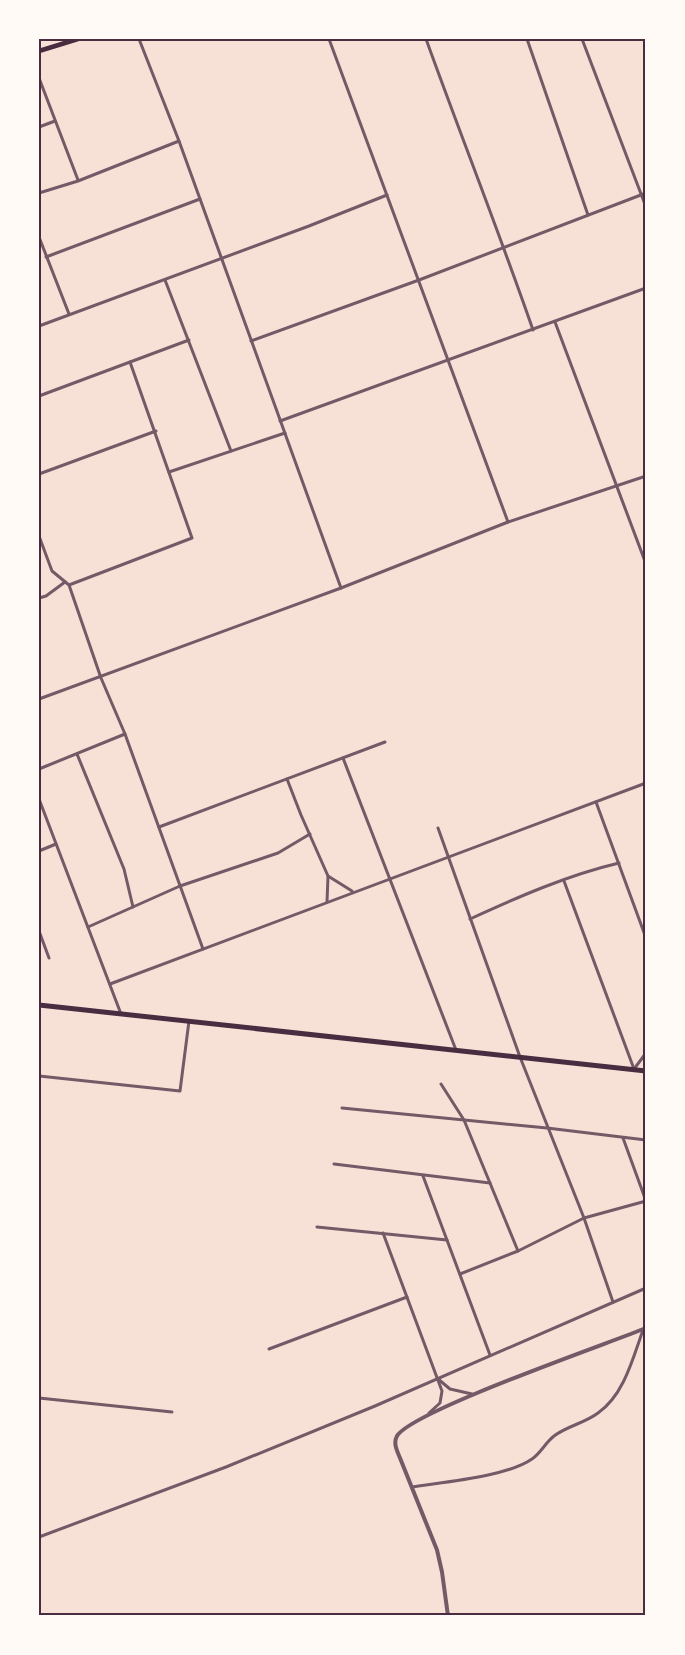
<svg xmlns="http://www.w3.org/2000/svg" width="685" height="1655" font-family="'Nunito Sans',sans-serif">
<rect width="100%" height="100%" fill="#f7e1d7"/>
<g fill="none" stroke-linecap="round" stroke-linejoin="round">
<g stroke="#755966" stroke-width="3">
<path d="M 139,39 L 179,141 L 341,588"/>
<path d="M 329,39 L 508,522"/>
<path d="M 426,39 C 461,136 499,232 533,330"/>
<path d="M 527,39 L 588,215"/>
<path d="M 582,39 L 646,207"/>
<path d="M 39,78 L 78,180"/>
<path d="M 39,127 L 55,121"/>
<path d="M 39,193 L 78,181 L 179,141"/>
<path d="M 39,237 L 69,314"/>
<path d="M 46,257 L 200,199"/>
<path d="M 165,280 L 231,451"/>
<path d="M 555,322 L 646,564"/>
<path d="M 39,326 L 309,226 L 387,195"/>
<path d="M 251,341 L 419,280 L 646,193"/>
<path d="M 39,396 L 189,340"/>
<path d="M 280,421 L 646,288"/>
<path d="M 169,472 L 285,433"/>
<path d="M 39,474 L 156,431"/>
<path d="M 39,536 L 52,571 L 69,585 L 101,678 L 125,734 L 203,949"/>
<path d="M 69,585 L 192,538 L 130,362"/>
<path d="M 39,598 L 46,596 L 65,582"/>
<path d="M 39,699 L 341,588 L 508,522 L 646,476"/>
<path d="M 77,754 L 124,869 L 133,907"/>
<path d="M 343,758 L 456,1050"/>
<path d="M 39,769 L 125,734"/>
<path d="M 287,779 L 301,815 L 328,876 L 327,902"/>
<path d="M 39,799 L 121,1014"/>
<path d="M 596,802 L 646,938"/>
<path d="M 159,827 L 385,742"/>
<path d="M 438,828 L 520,1057 L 584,1218 L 613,1302"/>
<path d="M 39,851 L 56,844"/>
<path d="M 328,876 L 352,891"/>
<path d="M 564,881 L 634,1069"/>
<path d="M 470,919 C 518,897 568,875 619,863"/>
<path d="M 88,927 L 180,886 L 278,853 L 310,834"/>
<path d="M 39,931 L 49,958"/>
<path d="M 110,984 L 646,783"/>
<path d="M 634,1069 L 646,1053"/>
<path d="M 39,1076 L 180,1091 L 189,1021"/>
<path d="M 441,1084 L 464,1120 L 518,1251"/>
<path d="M 342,1108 L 547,1128 L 646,1140"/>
<path d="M 623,1138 L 646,1201"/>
<path d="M 334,1164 L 490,1183"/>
<path d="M 423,1176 L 490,1355"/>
<path d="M 317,1227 L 447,1240"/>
<path d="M 383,1233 L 442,1391 L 440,1403 L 429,1413"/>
<path d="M 460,1274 L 518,1251 L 584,1218 L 646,1201"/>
<path d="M 269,1349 L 407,1297"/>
<path d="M 438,1379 L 450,1389 L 472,1394"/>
<path d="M 39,1398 L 172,1412"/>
<path d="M 412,1487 C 443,1482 506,1477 532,1459 C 541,1453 545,1443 554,1436 C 567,1426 585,1423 598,1413 C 624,1395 633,1358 643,1330"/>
<path d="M 39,1537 L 226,1467 L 375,1406 L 646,1288"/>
</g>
<path stroke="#755966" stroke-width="4" d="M 448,1616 L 442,1572 L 437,1550 L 400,1458 C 397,1451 393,1443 397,1436 C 412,1411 607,1344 646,1328"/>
<path stroke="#4a2c40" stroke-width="4.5" d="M 39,51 L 78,39"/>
<path stroke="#4a2c40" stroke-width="5" d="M 39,1005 L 646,1071"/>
</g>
<rect width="685" height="1655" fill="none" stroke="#fffaf5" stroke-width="81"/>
<rect x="40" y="40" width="604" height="1574" fill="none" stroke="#4a2c40" stroke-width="2"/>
</svg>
